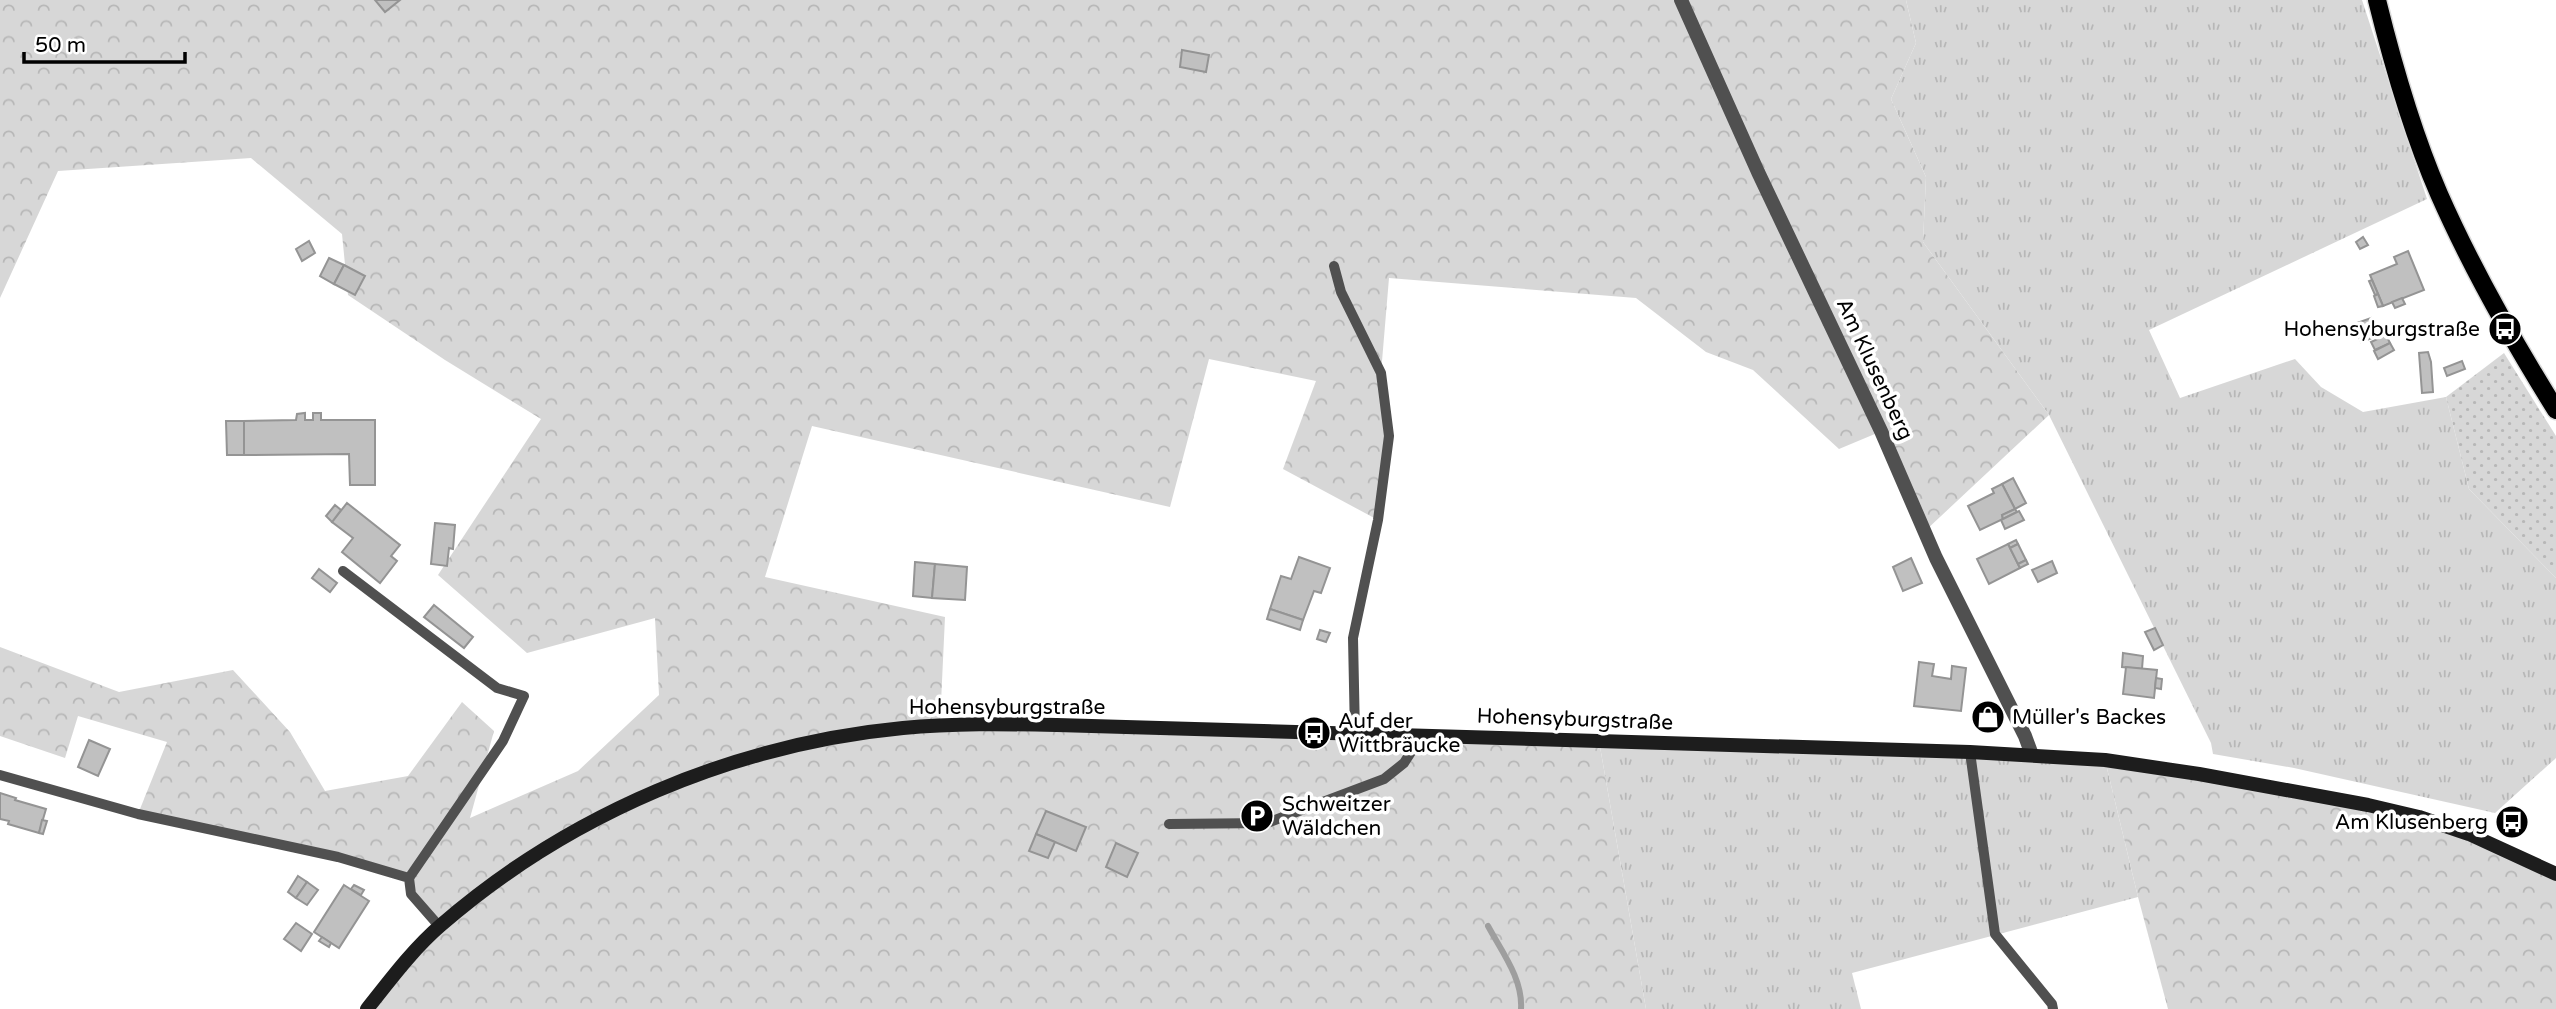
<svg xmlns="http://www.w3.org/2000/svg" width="2556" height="1009" font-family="'Varela Round',sans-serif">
<defs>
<pattern id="grass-tufts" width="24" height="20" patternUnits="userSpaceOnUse" patternTransform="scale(1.75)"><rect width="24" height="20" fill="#d7d7d7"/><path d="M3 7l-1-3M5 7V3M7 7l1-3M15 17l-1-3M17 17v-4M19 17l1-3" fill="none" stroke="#b7b7b7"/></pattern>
<pattern id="forest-crowns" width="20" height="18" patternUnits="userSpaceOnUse" patternTransform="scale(1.75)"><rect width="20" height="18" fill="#d7d7d7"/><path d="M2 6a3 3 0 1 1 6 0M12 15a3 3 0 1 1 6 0" fill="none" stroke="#b7b7b7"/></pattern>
<pattern id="garden-dots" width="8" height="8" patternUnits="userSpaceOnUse" patternTransform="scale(1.75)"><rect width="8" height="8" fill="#d7d7d7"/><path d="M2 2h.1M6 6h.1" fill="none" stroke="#b7b7b7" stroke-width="1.8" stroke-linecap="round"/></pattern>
</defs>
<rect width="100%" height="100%" fill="#fff"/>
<g fill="url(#grass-tufts)">
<path d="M 1906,0 L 2362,0 L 2427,199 L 2149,330 L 2180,398 L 2295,359 L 2321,387 L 2363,412 L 2446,397 L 2469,489 L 2556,578 L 2556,758 L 2495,813 L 2294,768 L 2213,754 L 2211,743 L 2049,415 L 1923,242 L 1926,177 L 1891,99 L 1916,43 Z"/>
<path d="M 1599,741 L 2105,760 L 2138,897 L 1852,973 L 1861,1009 L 1646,1009 Z"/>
</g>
<g fill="url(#forest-crowns)">
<path d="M 0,0 L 1906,0 L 1916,43 L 1891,99 L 1926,177 L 1923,242 L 2049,415 L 1925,531 L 1882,431 L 1839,449 L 1753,370 L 1706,352 L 1636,298 L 1389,278 L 1381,373 L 1389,436 L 1378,520 L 1283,469 L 1316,381 L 1209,359 L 1170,507 L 812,426 L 765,577 L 945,617 L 940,724 L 1599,741 L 1646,1009 L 367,1009 L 439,926 L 423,910 L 409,878 L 138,814 L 167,742 L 78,716 L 65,758 L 0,736 L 0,647 L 119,692 L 233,670 L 290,732 L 325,791 L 408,776 L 462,702 L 494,731 L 470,818 L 578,771 L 659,695 L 655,618 L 527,653 L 438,575 L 541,419 L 445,360 L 348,295 L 342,234 L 251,158 L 58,171 L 0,298 Z"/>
<path d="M 2105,760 L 2419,817 L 2556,874 L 2556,1009 L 2168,1009 L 2138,897 Z"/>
</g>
<path fill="url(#garden-dots)" d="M 2504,353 L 2556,436 L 2556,578 L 2469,489 L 2446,397 Z"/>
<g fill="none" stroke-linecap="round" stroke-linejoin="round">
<path stroke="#9e9e9e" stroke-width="6" d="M 1488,926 C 1502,952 1523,979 1521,1009"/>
</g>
<g fill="#c0c0c0" stroke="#949494" stroke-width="2">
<path d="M 375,0 L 400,0 L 385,12 Z"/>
<path d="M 1182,50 L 1209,55 L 1206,72 L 1180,67 Z"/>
<path d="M 2363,237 L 2368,245 L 2360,249 L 2356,242 Z"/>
<path d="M 309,241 L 315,253 L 302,261 L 296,249 Z"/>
<path d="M 2408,251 L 2424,290 L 2383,306 L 2370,275 L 2397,264 L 2394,257 Z"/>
<path d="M 329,258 L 344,265 L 334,284 L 320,276 Z"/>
<path d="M 344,265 L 365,276 L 355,295 L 334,284 Z"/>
<path d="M 2372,280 L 2378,294 L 2375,295 L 2369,281 Z"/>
<path d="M 2378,294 L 2383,306 L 2378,307 L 2374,296 Z"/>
<path d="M 2402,298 L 2405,304 L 2395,308 L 2392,302 Z"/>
<path d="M 2371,318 L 2378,336 L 2361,342 L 2354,324 Z"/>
<path d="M 2386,335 L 2390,343 L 2375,350 L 2371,342 Z"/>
<path d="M 2390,343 L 2394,350 L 2378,359 L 2374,351 Z"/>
<path d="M 2428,352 L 2431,362 L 2433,392 L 2422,393 L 2419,353 Z"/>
<path d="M 2462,361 L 2465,369 L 2447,376 L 2444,368 Z"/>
<path d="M 305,413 L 305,420 L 313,420 L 313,413 L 321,413 L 321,420 L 375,420 L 375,485 L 350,485 L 349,454 L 244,455 L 244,421 L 296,420 L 297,414 Z"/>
<path d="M 226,421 L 244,421 L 244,455 L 227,455 Z"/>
<path d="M 2013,478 L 2026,503 L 2015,509 L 2002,484 Z"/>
<path d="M 2002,484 L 2015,509 L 2002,515 L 2003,519 L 1980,530 L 1968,506 L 1994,493 L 1992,489 Z"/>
<path d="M 347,503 L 400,545 L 391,556 L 397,561 L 380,583 L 342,552 L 353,538 L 332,522 Z"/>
<path d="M 335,505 L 341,510 L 332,522 L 326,516 Z"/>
<path d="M 2015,509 L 2017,512 L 2003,519 L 2002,515 Z"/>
<path d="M 2019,511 L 2024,520 L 2005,529 L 2001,520 Z"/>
<path d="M 435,523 L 455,525 L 453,549 L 449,548 L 447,566 L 431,564 Z"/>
<path d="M 2016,540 L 2018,544 L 2010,548 L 2008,544 Z"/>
<path d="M 2008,544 L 2020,568 L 1989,584 L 1977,559 Z"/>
<path d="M 2018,544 L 2026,560 L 2018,564 L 2010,548 Z"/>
<path d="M 1299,557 L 1330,568 L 1321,593 L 1314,591 L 1303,620 L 1270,609 L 1281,576 L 1291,579 Z"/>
<path d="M 1911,558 L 1922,583 L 1903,591 L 1893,567 Z"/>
<path d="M 2026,560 L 2028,564 L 2020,568 L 2018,564 Z"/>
<path d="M 2052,561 L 2057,573 L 2038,582 L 2032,570 Z"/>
<path d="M 915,562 L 935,564 L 932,598 L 913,596 Z"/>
<path d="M 935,564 L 967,567 L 965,600 L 932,598 Z"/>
<path d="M 319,569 L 337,583 L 330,592 L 312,578 Z"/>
<path d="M 434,605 L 473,637 L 464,648 L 424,617 Z"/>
<path d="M 1270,609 L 1303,620 L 1300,630 L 1267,619 Z"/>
<path d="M 2155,628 L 2163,645 L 2154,650 L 2145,632 Z"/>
<path d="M 1320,630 L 1330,633 L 1326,642 L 1317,639 Z"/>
<path d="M 2123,653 L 2143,656 L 2142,669 L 2122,667 Z"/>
<path d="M 1919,662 L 1934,664 L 1932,676 L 1951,679 L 1952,666 L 1966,668 L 1961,711 L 1914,706 Z"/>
<path d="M 2126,667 L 2157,670 L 2154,698 L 2123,694 Z"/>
<path d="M 2156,678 L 2162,679 L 2161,689 L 2155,688 Z"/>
<path d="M 1977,706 L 1999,707 L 1998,728 L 1976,727 Z"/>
<path d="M 89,740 L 110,749 L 98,776 L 78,767 Z"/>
<path d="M 0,793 L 16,798 L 15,800 L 46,809 L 39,833 L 8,824 L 9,821 L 0,819 Z"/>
<path d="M 1046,811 L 1086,827 L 1076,851 L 1036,834 Z"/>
<path d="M 42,820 L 47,821 L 43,834 L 39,833 Z"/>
<path d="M 1036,834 L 1055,842 L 1048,858 L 1029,851 Z"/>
<path d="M 1116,843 L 1138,853 L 1127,877 L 1106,867 Z"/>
<path d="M 298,876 L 307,882 L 296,898 L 288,892 Z"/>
<path d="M 307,882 L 318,890 L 307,905 L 296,898 Z"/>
<path d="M 344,885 L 369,901 L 339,948 L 314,932 Z"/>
<path d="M 354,885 L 364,890 L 361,895 L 351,889 Z"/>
<path d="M 296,923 L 312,934 L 301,951 L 284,939 Z"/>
<path d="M 322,937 L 331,943 L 329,947 L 319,941 Z"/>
</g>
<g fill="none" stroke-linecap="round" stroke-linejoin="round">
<defs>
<path id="primary" d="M 2377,0 C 2393,65 2412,132 2439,194 C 2472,269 2513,341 2556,410"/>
</defs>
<use href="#primary" stroke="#dbdbdb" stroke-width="21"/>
<g stroke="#505050" stroke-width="10">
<path d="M 1334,266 L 1341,292 L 1381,373 L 1389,436 L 1378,520 L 1353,638 L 1355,734"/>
<path d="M 343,571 L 497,688 L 524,696 L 503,741 L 409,878"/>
<path d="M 1970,752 L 1995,934 L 2052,1004 L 2053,1009"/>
<path d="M 0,775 L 138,814 L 338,857 L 409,878 L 411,894 L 439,926"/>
<path d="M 1169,824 L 1267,823 L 1384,779 L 1404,763 L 1422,735"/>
</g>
<path stroke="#505050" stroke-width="14" d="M 1681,0 L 1758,172 L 1881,431 L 1936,558 L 2025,736 L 2032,755"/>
<path stroke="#1d1d1d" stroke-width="14" d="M 367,1009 C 390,980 413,949 441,925 C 569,814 734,744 903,728 C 954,723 1005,724 1057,725 L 1970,752 L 2105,760 L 2199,774 L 2368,805 L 2419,817 L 2469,834 L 2556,874"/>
<use href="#primary" stroke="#000" stroke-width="18"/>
</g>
<defs>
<symbol id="bus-disc" viewBox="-11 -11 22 22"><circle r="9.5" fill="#000" stroke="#fff"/><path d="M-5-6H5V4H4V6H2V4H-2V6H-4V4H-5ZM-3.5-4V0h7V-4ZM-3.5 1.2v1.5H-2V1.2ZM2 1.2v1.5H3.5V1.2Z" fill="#fff"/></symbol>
<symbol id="shop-disc" viewBox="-11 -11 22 22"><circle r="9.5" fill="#000" stroke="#fff"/><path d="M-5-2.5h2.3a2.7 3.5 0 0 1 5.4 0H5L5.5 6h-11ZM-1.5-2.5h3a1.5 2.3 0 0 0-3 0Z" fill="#fff"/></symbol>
<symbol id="parking-disc" viewBox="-11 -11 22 22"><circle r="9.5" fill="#000" stroke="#fff"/><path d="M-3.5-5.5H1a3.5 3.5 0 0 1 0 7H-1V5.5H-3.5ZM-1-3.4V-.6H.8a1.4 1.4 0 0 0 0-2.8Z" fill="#fff"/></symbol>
</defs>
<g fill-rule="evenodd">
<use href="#bus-disc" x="2486" y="310" width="38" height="38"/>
<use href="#shop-disc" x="1969" y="698" width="38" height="38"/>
<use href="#bus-disc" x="1295" y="714" width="38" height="38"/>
<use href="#parking-disc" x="1238" y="797" width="38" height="38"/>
<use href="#bus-disc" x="2493" y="803" width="38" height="38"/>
</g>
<g text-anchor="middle" stroke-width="7" stroke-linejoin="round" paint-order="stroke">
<g font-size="21" fill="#000" stroke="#fff" text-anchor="start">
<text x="2480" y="336" text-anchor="end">Hohensyburgstraße</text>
<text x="2012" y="724">Müller's Backes</text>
<text x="1338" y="728">Auf der<tspan x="1338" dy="24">Wittbräucke</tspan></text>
<text x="1282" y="811">Schweitzer<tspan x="1282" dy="24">Wäldchen</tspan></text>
<text x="2488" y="829" text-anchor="end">Am Klusenberg</text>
</g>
<g font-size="21" fill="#000" stroke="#fff">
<text transform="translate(1875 369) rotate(65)" y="7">Am Klusenberg</text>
<text x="1007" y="714">Hohensyburgstraße</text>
<text transform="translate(1575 719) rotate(2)" y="7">Hohensyburgstraße</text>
</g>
</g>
<path d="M24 52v10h161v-10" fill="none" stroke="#000000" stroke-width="3.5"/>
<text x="35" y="52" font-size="21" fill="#000000" stroke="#ffffff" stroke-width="5" paint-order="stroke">50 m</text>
</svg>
